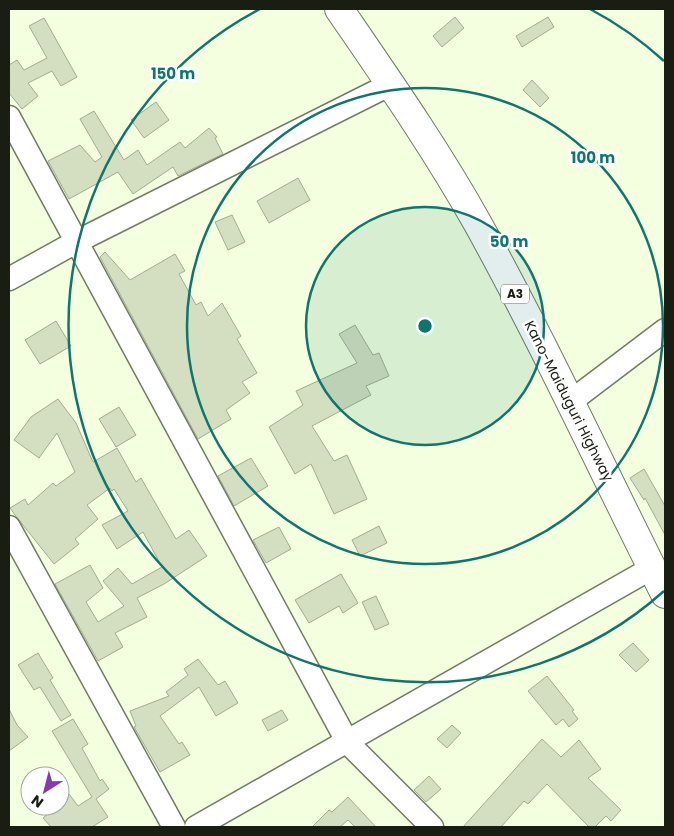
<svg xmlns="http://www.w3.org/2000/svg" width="674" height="836" font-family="Poppins,sans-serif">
<rect width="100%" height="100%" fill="#f4ffe0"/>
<g fill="#d4dec1" stroke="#a2ac8f">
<path d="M 455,17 L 464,28 L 442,47 L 433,36 Z"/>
<path d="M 548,17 L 554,27 L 522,47 L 516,36 Z"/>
<path d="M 44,18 L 77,77 L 61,86 L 52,71 L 28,83 L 38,96 L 22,109 L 9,93 L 9,65 L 17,60 L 24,70 L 47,58 L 29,26 Z"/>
<path d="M 532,80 L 549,98 L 540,107 L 523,90 Z"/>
<path d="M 156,102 L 169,120 L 144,138 L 131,120 Z"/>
<path d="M 94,111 L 124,160 L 138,150 L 147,165 L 180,142 L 185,148 L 209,128 L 217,137 L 215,138 L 223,154 L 178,176 L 173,167 L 133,194 L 118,172 L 69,199 L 48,161 L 80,145 L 95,162 L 102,157 L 80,119 Z"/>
<path d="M 298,178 L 310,200 L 269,223 L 257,201 Z"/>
<path d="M 232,215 L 245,242 L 228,250 L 215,222 Z"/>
<path d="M 105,252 L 130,280 L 175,254 L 185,271 L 179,274 L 196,305 L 201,302 L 208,316 L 222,303 L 241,336 L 237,339 L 257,373 L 242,382 L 250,393 L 226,410 L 231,419 L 198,439 L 100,257 Z"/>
<path d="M 56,321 L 71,346 L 40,364 L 25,340 Z"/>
<path d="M 355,325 L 373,355 L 379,353 L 389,376 L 366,386 L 371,395 L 312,426 L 334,461 L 347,455 L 367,499 L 334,514 L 311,464 L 295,474 L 269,427 L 303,405 L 296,391 L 357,363 L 339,334 Z"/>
<path d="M 58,399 L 76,423 L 93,462 L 117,448 L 136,482 L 141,478 L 176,539 L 189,530 L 207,556 L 164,584 L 137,598 L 147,617 L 115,633 L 123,647 L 98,661 L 55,584 L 90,565 L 103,588 L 86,602 L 98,622 L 124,606 L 103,581 L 118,568 L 132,584 L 162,567 L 143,532 L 117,549 L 102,525 L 128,511 L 114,489 L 112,491 L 110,488 L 87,505 L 98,519 L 75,539 L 79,544 L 54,564 L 15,515 L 10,508 L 25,499 L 28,505 L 53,483 L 56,486 L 75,472 L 57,433 L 39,458 L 14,440 L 31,417 Z"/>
<path d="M 119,407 L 136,435 L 116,447 L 99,419 Z"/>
<path d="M 251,458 L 268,486 L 234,506 L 218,476 Z"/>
<path d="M 644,469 L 665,506 L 665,535 L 645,498 L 644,500 L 630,478 Z"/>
<path d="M 379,526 L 387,543 L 360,556 L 352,540 Z"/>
<path d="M 279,527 L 291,549 L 266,563 L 253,540 Z"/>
<path d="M 341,574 L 358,603 L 343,613 L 339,606 L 309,623 L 295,600 Z"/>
<path d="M 376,596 L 389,624 L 375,630 L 362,602 Z"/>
<path d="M 633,643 L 649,660 L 636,672 L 619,655 Z"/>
<path d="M 38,653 L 53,678 L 50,680 L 71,715 L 61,721 L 40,687 L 34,690 L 18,665 Z"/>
<path d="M 198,659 L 218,685 L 225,681 L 238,703 L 216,716 L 199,687 L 160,716 L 179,744 L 182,742 L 190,755 L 160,772 L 134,727 L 136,726 L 130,711 L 169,696 L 166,692 L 188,675 L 184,669 Z"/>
<path d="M 547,676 L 574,710 L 572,711 L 578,719 L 569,727 L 563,719 L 556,725 L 528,691 Z"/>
<path d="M 9,709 L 17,725 L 28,737 L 9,751 Z"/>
<path d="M 282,710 L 288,720 L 268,731 L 262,720 Z"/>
<path d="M 73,719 L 88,744 L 82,748 L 100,781 L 102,779 L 109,789 L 96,799 L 108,817 L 92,827 L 51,827 L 43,818 L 57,806 L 60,806 L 60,803 L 69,794 L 78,806 L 92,797 L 52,731 Z"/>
<path d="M 452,725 L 461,733 L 447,748 L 437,739 Z"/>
<path d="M 542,739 L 561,757 L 579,740 L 601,769 L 588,778 L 621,810 L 611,821 L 606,816 L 595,827 L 589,827 L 547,784 L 528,804 L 524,801 L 501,827 L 463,827 Z"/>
<path d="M 429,776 L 441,789 L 426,802 L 414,790 Z"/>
<path d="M 348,797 L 376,827 L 355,827 L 348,820 L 340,827 L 312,827 L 329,810 L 332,812 Z"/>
</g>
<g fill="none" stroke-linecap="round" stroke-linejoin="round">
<defs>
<g id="minor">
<path d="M 9,117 L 348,743 L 432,827"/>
<path d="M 9,279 L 76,242 L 391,84"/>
<path d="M 570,402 L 665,330"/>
<path d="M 9,527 L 174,827"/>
<path d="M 196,827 L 652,568"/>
</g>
<path id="highway" d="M 339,9 C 387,79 436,149 478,224 C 545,345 603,471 665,594"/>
</defs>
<use href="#minor" stroke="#727c61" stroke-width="25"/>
<use href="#highway" stroke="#727c61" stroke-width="30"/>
<use href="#minor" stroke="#fff" stroke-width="22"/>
<use href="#highway" stroke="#fff" stroke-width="28"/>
</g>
<circle cx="425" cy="326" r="119" fill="#0f766e" fill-opacity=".12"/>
<g fill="none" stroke="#0f766e" stroke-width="2.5">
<circle cx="425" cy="326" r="119"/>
<circle cx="425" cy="326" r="238"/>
<path d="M664 591A357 357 0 1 1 260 9M590 9A357 357 0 0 1 664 61"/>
</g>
<g text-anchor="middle" stroke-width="5" stroke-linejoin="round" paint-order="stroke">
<rect fill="#fff" stroke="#5e6159" stroke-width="1" x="501" y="284.5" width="28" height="19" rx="4"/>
<g font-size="12" font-weight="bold" fill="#191d12">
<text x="515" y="298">A3</text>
</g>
<g font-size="14" fill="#191d12" stroke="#fff">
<text transform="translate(569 401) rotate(63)" y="5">Kano-Maiduguri Highway</text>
</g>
</g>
<circle cx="425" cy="326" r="8" fill="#0f766e" stroke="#fff" stroke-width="2.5"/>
<g font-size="15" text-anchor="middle" font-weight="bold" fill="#0f766e" stroke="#fff" stroke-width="5" stroke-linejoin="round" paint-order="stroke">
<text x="173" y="79">150 m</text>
<text x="593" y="163">100 m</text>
<text x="509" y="247">50 m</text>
</g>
<rect width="674" height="836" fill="none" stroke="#191d12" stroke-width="20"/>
<g transform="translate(45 791) rotate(216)"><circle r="24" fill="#ffffff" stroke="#a3a5a0"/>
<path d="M0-4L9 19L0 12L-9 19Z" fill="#873cad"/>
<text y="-8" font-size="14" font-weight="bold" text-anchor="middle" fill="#191d12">N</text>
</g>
</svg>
